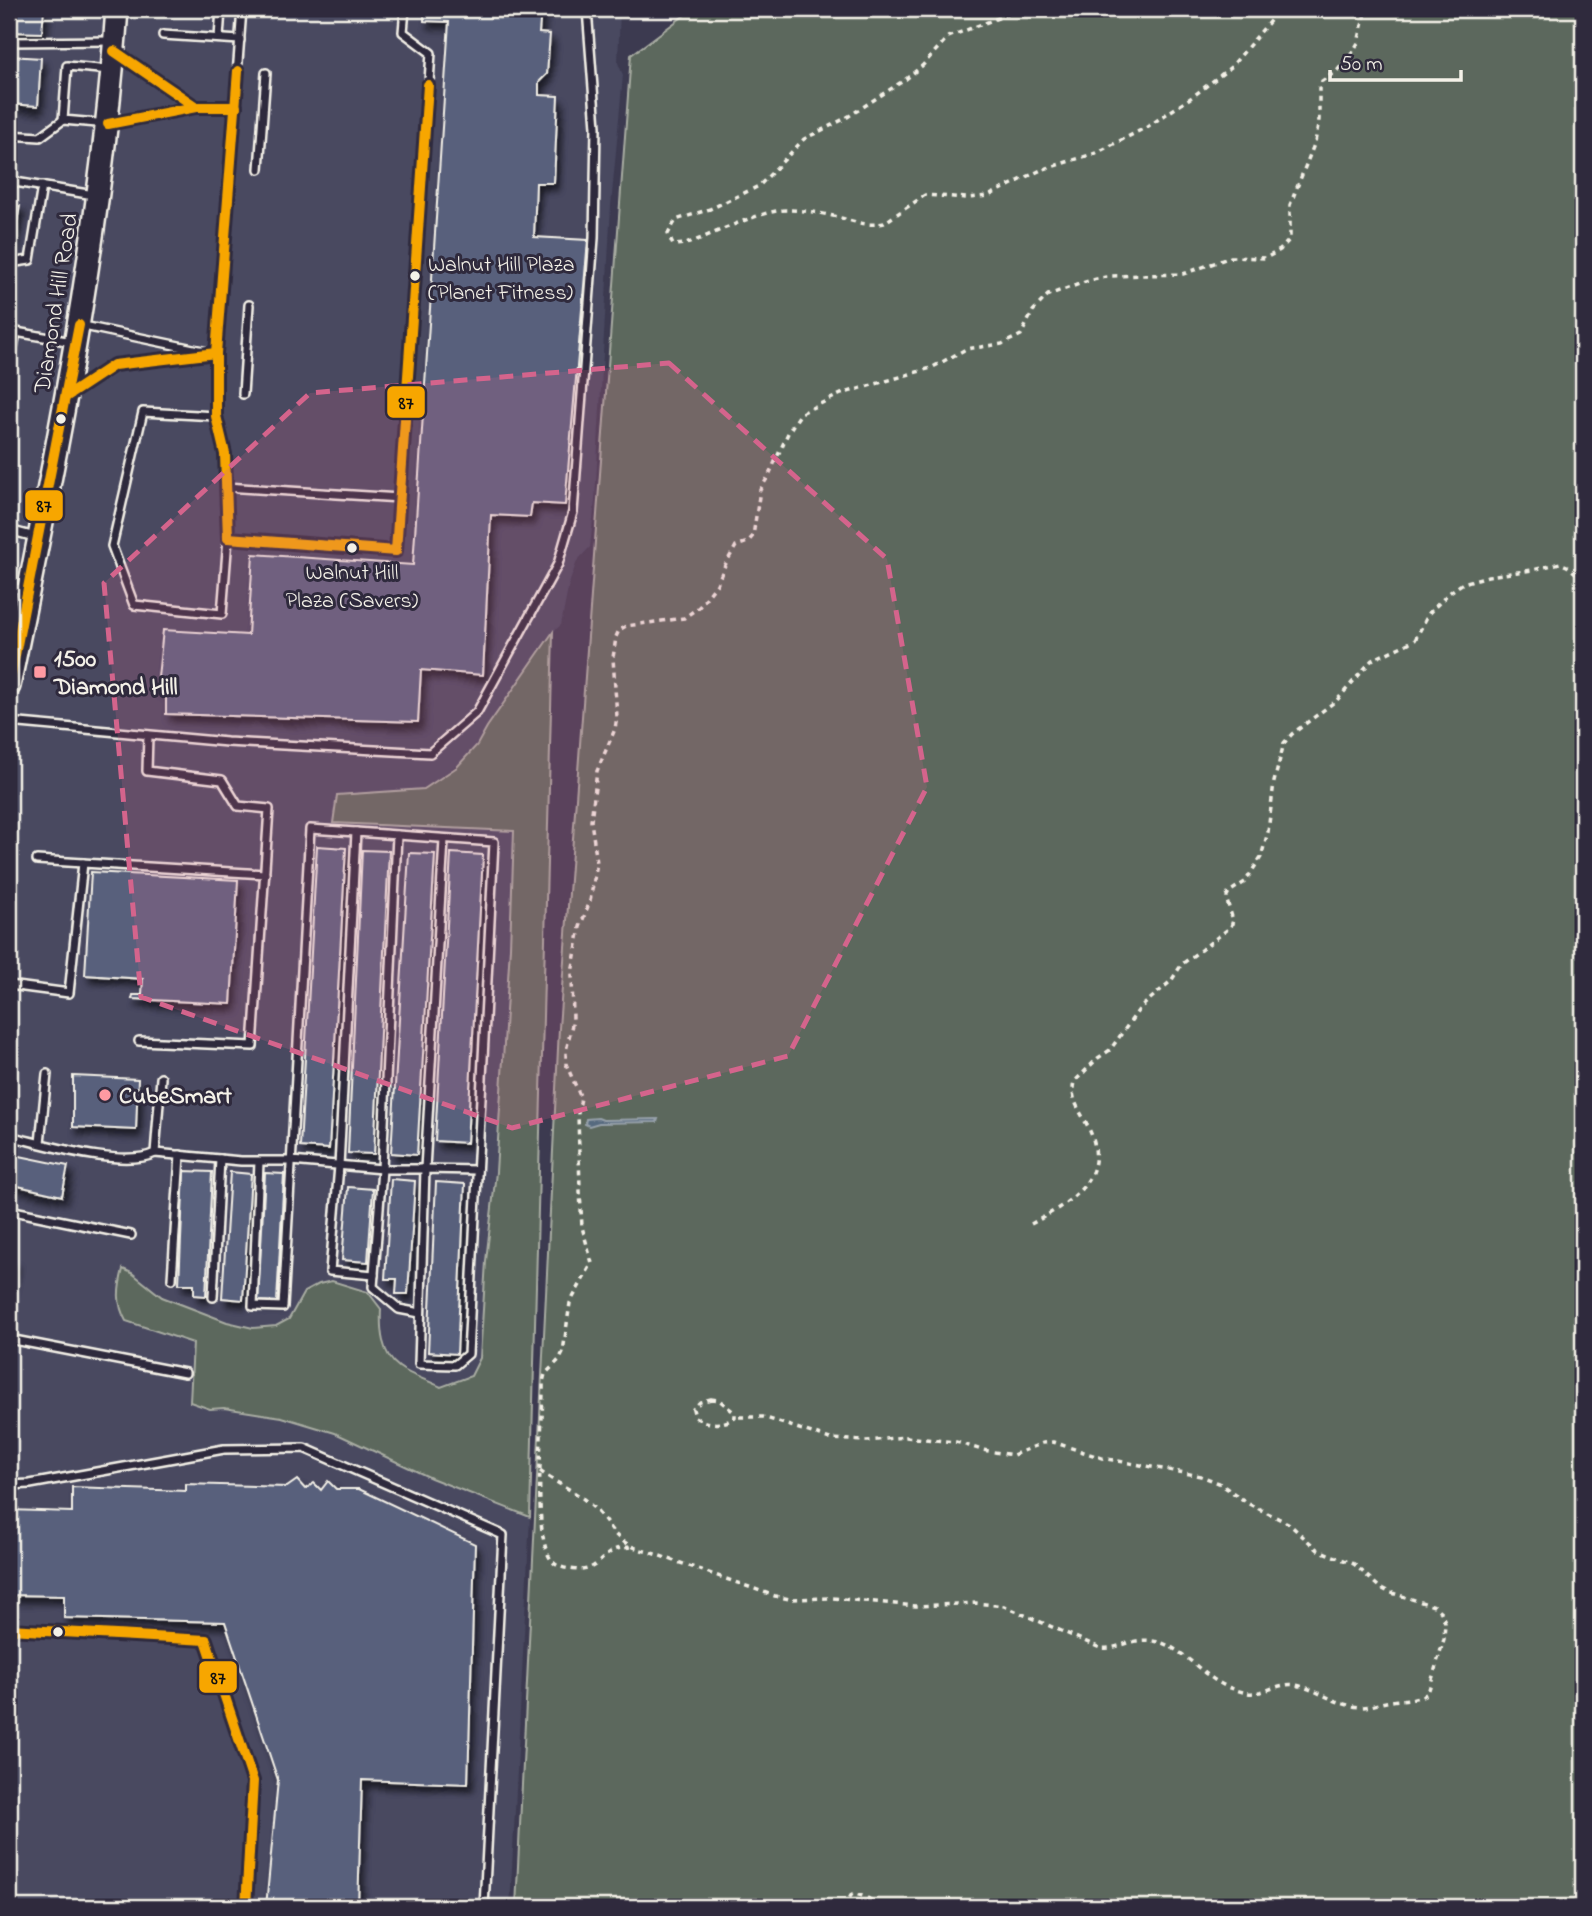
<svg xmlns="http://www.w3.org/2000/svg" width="1592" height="1916" font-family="'Indie Flower',sans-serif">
<defs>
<filter id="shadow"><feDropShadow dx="4.5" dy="7" stdDeviation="3.5" flood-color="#0009"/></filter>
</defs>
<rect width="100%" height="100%" fill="#3c3a50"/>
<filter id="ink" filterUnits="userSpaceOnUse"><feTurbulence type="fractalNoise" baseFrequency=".0143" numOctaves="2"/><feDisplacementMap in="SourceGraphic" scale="14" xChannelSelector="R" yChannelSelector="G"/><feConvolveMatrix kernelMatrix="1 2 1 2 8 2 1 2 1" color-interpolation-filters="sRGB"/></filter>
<g filter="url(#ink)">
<path fill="#484860" d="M 9,9 L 620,9 L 618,63 L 623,75 L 611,206 L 595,501 L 590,547 L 577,561 L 569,584 L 561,625 L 553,632 L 487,727 L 469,756 L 424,789 L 337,795 L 333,822 L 514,830 L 510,947 L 496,1172 L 486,1261 L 480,1358 L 471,1376 L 441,1387 L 399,1367 L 387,1353 L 380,1329 L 381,1309 L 368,1292 L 332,1281 L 304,1292 L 289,1319 L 277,1326 L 253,1328 L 227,1322 L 162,1297 L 132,1273 L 178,1339 L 193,1342 L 210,1409 L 224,1408 L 282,1417 L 335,1433 L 431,1478 L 530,1517 L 510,1907 L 9,1907 Z"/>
<g fill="#5c685d" stroke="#a8aca2" stroke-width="2">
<path d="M 693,9 L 1583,9 L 1583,1907 L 516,1907 L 559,1028 L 631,55 Z"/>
<path d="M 553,632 L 530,1517 L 431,1478 L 335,1433 L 282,1417 L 224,1408 L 210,1409 L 190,1402 L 193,1343 L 126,1321 C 116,1303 118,1289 123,1269 L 132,1273 L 162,1297 L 227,1322 L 253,1328 L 276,1326 L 289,1319 L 304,1292 L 319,1284 L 332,1281 L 368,1292 L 381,1309 C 380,1329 381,1354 399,1367 C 411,1376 428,1380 441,1387 L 471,1376 L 480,1358 L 486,1261 L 496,1172 L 510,947 L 514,831 L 333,823 L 337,795 L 424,789 L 457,767 L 477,745 L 487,727 Z"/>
</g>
<path fill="#576a7f" stroke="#96a0a9" stroke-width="2" d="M 598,1118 L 603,1120 L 658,1119 L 657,1122 L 599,1123 L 589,1126 L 585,1124 L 586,1119 Z"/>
<g fill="#59607c" stroke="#f4f1e8" stroke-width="2" filter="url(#shadow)">
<path d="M 12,9 L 44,9 L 42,33 L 11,32 Z"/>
<path d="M 424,9 L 541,9 L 539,33 L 550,34 L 547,74 L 539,82 L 539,95 L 558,96 L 554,183 L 536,183 L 534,237 L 588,240 L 565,505 L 532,503 L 530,517 L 491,515 L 483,675 L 421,670 L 418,722 L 166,714 L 166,689 L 157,687 L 163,630 L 248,635 L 253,554 L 413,565 L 449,22 L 424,21 Z"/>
<path d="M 9,56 L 41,58 L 38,106 L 9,104 Z"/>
<path d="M 9,204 L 20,206 L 10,256 L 9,256 Z"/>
<path d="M 317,846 L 346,848 L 329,1149 L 300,1147 Z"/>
<path d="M 362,850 L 389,851 L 374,1154 L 348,1153 Z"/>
<path d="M 409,853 L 435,854 L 417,1155 L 391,1153 Z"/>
<path d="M 451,853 L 483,855 L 467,1143 L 435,1141 Z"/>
<path d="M 91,872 L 238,880 L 231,1004 L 132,999 L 133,995 L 142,995 L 143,979 L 85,975 Z"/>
<path d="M 73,1076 L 138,1079 L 136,1130 L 73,1127 Z"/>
<path d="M 10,1154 L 68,1166 L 62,1196 L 9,1184 Z"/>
<path d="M 184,1171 L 212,1172 L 206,1296 L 194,1295 L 194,1284 L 179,1284 Z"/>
<path d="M 230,1172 L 251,1174 L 243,1300 L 222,1298 Z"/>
<path d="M 265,1173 L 284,1174 L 277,1302 L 258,1301 Z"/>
<path d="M 391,1179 L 415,1181 L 408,1294 L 396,1294 L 397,1279 L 385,1279 Z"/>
<path d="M 436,1182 L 465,1184 L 457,1354 L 428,1352 Z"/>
<path d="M 348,1187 L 373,1189 L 368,1262 L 342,1260 Z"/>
<path d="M 9,1260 L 14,1261 L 9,1287 Z"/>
<path d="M 297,1480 L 305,1489 L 314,1483 L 321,1490 L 328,1481 L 336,1489 L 359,1489 L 475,1544 L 468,1784 L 362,1780 L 358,1907 L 266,1907 L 278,1780 L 225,1622 L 64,1618 L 64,1596 L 9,1595 L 9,1510 L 72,1512 L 72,1487 L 186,1491 L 186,1484 L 287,1487 Z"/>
</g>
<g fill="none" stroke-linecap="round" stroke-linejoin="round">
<defs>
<g id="lane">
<path d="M 163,35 L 240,40"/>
<path d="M 219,38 L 221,9"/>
<path d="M 9,42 L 113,41"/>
<path d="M 115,52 L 196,107"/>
<path d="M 110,70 L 67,66 L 63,120 L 108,124 L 196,107 L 236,107"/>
<path d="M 9,135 L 40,137 L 63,120"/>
<path d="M 259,169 L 266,73"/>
<path d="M 9,181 L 94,195"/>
<path d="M 9,263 L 30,260 L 42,186"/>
<path d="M 9,322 L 16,332 L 9,369"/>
<path d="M 79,325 L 208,352"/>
<path d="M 16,332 L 72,342"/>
<path d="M 71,394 L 114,365 L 216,353"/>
<path d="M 243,394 L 249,305"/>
<path d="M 216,416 L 143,412 L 112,546 L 134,605 L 222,614 L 228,538 L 225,454 L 216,416 L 216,353 L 242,9"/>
<path d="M 226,487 L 400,498"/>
<path d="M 9,530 L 35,537"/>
<path d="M 228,538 L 396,551 L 431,53 L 403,32 L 405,9"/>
<path d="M 9,587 L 24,590"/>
<path d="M 9,722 L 227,742 L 430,753 L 477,712 L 558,564 L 573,512 L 594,238 L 596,127 L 587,9"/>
<path d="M 397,835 L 382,1169 L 373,1287 L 399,1309 L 420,1313"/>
<path d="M 37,860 L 83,863"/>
<path d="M 9,985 L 69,993 L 83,863 L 265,874"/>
<path d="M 139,1041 L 253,1046 L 269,809 L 238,806 L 222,780 L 147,771 L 148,735"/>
<path d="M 9,1136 C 44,1144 123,1169 155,1153 L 161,1078"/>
<path d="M 40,1143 L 47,1074"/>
<path d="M 155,1153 L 241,1161 L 291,1161 L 382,1169 L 425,1169 L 444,840"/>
<path d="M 259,1162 L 253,1306 L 283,1307 L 310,829 L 356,832"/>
<path d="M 9,1210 L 131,1235"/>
<path d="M 374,1275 L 330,1271 L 339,1166 L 356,832 L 494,842 L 468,1354 L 455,1365 L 419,1364 L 425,1169 L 477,1170"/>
<path d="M 172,1279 L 180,1155"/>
<path d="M 213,1297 L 220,1159"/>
<path d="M 9,1339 L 185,1373"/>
<path d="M 9,1485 L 30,1484 L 224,1449 L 304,1448 L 503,1535 L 484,1907"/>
<path d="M 9,1629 L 206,1640 L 253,1781 L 246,1907"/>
</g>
<path id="primary" d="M 9,686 C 55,462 101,237 117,9"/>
</defs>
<use href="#lane" stroke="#f4f1e8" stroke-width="12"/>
<use href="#primary" stroke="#f4f1e8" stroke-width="26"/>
<g stroke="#f4f1e8" stroke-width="3.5" stroke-dasharray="5 5" stroke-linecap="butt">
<path d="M 1017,9 L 1011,13 L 948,37 L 923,65 L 906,79 L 846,118 L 804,139 L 759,186 L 710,209 L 676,220 L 668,234 L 673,245 L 686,244 C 712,235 763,209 788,210 C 803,210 822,213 837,217 C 854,221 866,227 884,223 L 925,195 L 967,198 L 988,196 L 1041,170 L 1096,153 L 1147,127 L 1192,97 L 1231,67 L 1280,9"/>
<path d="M 1031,1224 C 1072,1202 1115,1175 1086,1123 C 1079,1109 1070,1098 1074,1082 L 1098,1058 L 1110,1050 L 1140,1008 L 1171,981 L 1182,964 L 1231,927 L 1233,920 L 1227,901 L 1227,896 L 1229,892 L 1245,882 L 1261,857 L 1268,832 L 1274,782 L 1284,743 L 1292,734 L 1337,700 L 1372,660 L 1415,640 L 1429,613 L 1449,593 L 1463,583 L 1488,576 L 1533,570 L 1560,563 L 1567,566 L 1583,579"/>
<path d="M 711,1399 L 719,1400 L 735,1413 L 735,1417 C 724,1426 706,1425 695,1417 L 693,1409 L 700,1402 Z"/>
<path d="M 540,1471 C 555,1483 572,1489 586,1501 C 614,1524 608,1542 649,1552 L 775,1596 L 789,1599 L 833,1598 L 916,1606 L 976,1603 L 1004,1606 L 1100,1648 C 1123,1650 1132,1634 1162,1643 C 1187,1652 1203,1677 1228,1687 C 1236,1690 1246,1694 1254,1693 C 1267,1692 1282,1682 1296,1685 C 1319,1690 1337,1706 1361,1707 C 1372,1707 1381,1702 1392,1701 C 1405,1699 1416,1700 1428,1693 L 1444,1639 L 1445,1622 L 1441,1612 L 1434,1606 L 1389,1592 L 1379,1587 L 1354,1564 L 1318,1550 L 1288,1523 L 1249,1504 L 1219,1483 L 1201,1476 L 1102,1458 L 1053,1442 L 1043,1443 L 1013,1455 L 982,1450 L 956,1442 L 906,1437 L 867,1441 L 830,1439 L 763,1417 L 735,1417"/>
<path d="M 630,1547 C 625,1548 618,1548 614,1550 C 601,1557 595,1571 578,1570 C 570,1569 558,1568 553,1562 C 530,1539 544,1418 543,1382 L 545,1374 L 559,1360 L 563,1352 L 570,1303 L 592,1263 L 582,1227 L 580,1191 L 578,1113 L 581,1098 L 566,1064 L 566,1051 L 573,1020 L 572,973 L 580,927 L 590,901 L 597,863 L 591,821 L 597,771 L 615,729 L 617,717 L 613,658 L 616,637 L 619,630 L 626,626 L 684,618 L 699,607 L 717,584 L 725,565 L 736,546 L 748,542 L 753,536 L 760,490 L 768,477 L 789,431 L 801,413 L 841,394 L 931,368 L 966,349 L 1002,344 L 1021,335 L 1033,311 L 1048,295 L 1088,281 L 1110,276 L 1183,274 L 1231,257 L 1266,258 L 1280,250 L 1290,239 L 1290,205 L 1315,142 L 1319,120 L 1319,88 L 1322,81 L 1337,71 L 1352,53 L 1358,43 L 1366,9"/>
<path d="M 848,1907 L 847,1902 L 852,1894 C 864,1895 871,1899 878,1907"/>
</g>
<use href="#lane" stroke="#2f2a3d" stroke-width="7"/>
<use href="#primary" stroke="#2f2a3d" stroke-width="21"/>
<defs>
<g id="bus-1">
<path d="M 114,51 L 196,107 L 236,107"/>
<path d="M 108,124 L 196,107 L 228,107"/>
<path d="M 67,396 L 114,365 L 216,353"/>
<path d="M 228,538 L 396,551 L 428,85"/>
<path d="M 228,538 L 225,454 L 216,416 L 216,353 L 238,71"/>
<path d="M 9,686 L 79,325"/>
<path d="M 9,1629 L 206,1640 L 253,1781 L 246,1907"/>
</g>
</defs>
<use href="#bus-1" stroke="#2f2a3d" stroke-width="16"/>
<use href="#bus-1" stroke="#f7a600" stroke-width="10"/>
</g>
</g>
<path fill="#d4648c" fill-opacity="0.2" stroke="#d4648c" stroke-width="5" stroke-dasharray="14 9" stroke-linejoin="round" d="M 669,363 L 887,559 L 927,787 L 788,1056 L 512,1128 L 141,997 L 104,583 L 310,393 Z"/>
<g fill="#f4f1e8" stroke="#2f2a3d" stroke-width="2.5">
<circle cx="415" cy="276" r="6"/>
<circle cx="61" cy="419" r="6"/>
<circle cx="352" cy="548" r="6"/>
<circle cx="58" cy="1632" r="6"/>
</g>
<g fill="#ff9aa2" stroke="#2f2a3d" stroke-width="2.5">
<rect x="33" y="665" width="14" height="14" rx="3.5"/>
<circle cx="105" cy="1095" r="7"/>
</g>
<g text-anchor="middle" stroke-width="6" stroke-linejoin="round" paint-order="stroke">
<g font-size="22" fill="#f4f1e8" stroke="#2f2a3d" text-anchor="start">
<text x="428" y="271">Walnut Hill Plaza<tspan x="428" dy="28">(Planet Fitness)</tspan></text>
<text x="352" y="579" text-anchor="middle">Walnut Hill<tspan x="352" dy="28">Plaza (Savers)</tspan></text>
</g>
<g font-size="24" fill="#f4f1e8" stroke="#2f2a3d">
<text transform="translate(55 303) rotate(-81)" y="8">Diamond Hill Road</text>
</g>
<g font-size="24" font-weight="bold" fill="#f4f1e8" stroke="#2f2a3d" text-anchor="start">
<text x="54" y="666">1500<tspan x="54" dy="28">Diamond Hill</tspan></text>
<text x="119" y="1103">CubeSmart</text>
</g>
</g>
<g stroke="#2f2a3d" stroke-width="2.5">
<rect x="386" y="385" width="40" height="34" rx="7" fill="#f7a600"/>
<rect x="24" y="489" width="40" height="33" rx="7" fill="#f7a600"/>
<rect x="198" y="1660" width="40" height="34" rx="7" fill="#f7a600"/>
</g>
<g font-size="19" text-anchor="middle" font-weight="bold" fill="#111">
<text x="406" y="409">87</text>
<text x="44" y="512">87</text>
<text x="218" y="1684">87</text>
</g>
<rect width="1592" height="1916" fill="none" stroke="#2f2a3d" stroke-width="35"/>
<rect x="18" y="18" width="1557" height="1881" fill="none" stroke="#f4f1e8" stroke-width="2.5" filter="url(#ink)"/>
<path d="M1330 70v10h131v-10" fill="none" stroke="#f4f1e8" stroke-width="3.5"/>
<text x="1340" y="70" font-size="21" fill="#f4f1e8" stroke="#2f2a3d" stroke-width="5" paint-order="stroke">50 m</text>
</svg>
